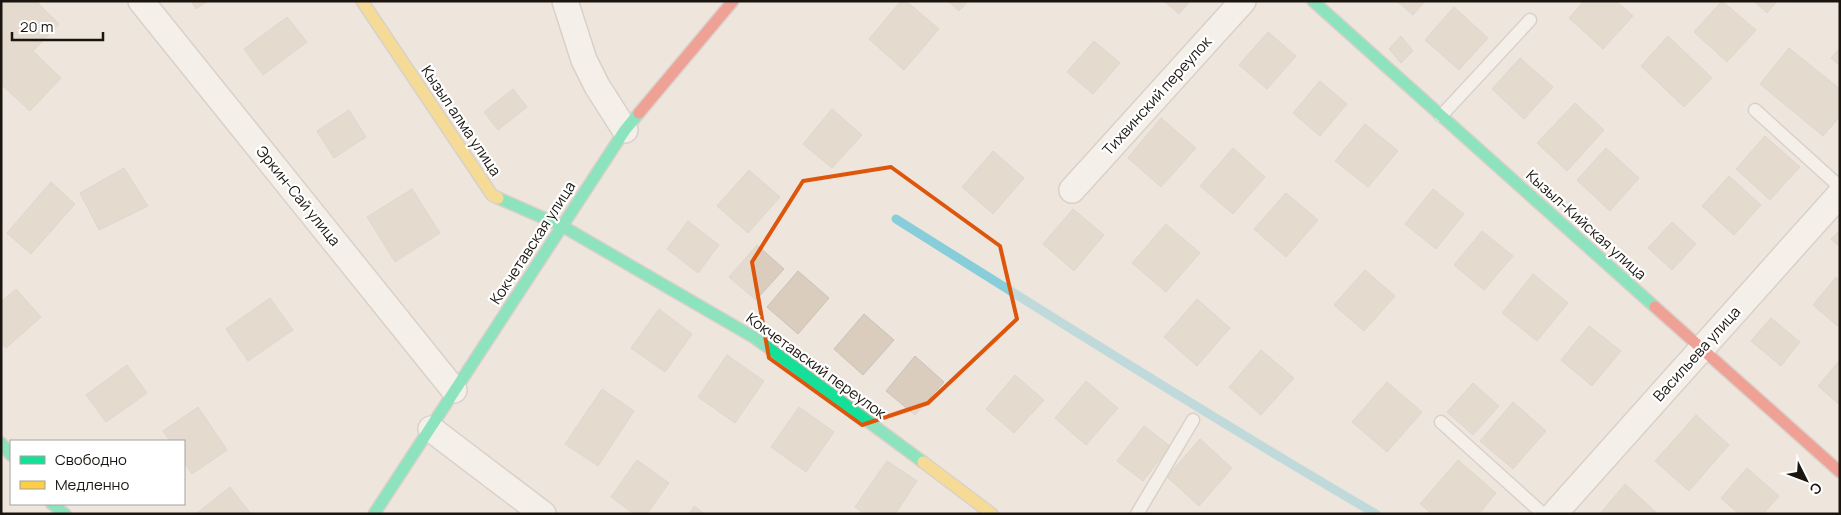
<svg xmlns="http://www.w3.org/2000/svg" width="1841" height="515" font-family="Manrope,sans-serif">
<rect width="100%" height="100%" fill="#eee6dd"/>
<g fill="none" stroke-linecap="round" stroke-linejoin="round">
<path stroke="#88cdda" stroke-width="9" d="M 896,219 C 1055,319 1214,419 1376,514"/>
</g>
<g fill="#dacdbd" stroke="#cac3bc">
<path d="M 1,1 L 36,1 L 59,24 L 33,51 L 61,78 L 30,111 L 1,84 Z"/>
<path d="M 191,1 L 208,1 L 196,9 Z"/>
<path d="M 901,1 L 906,1 L 939,29 L 904,70 L 869,39 Z"/>
<path d="M 948,1 L 968,1 L 959,11 Z"/>
<path d="M 1164,1 L 1190,1 L 1179,14 Z"/>
<path d="M 1397,1 L 1425,1 L 1413,15 Z"/>
<path d="M 1584,1 L 1616,1 L 1633,16 L 1603,49 L 1569,18 Z"/>
<path d="M 1722,1 L 1756,30 L 1727,62 L 1694,32 Z"/>
<path d="M 1754,1 L 1777,1 L 1767,13 Z"/>
<path d="M 1454,7 L 1488,38 L 1459,70 L 1425,40 Z"/>
<path d="M 287,17 L 307,42 L 263,75 L 244,49 Z"/>
<path d="M 1268,32 L 1296,56 L 1267,89 L 1239,65 Z"/>
<path d="M 1401,36 L 1413,51 L 1401,63 L 1389,49 Z"/>
<path d="M 1668,36 L 1712,78 L 1684,107 L 1641,66 Z"/>
<path d="M 1094,41 L 1120,63 L 1093,94 L 1067,72 Z"/>
<path d="M 1789,48 L 1840,89 L 1840,116 L 1823,136 L 1760,84 Z"/>
<path d="M 1840,48 L 1840,66 L 1831,58 Z"/>
<path d="M 1520,58 L 1553,87 L 1524,119 L 1492,89 Z"/>
<path d="M 1320,81 L 1347,104 L 1320,136 L 1293,113 Z"/>
<path d="M 513,89 L 527,107 L 498,130 L 484,112 Z"/>
<path d="M 1575,103 L 1604,130 L 1567,171 L 1537,143 Z"/>
<path d="M 832,109 L 862,135 L 832,168 L 803,144 Z"/>
<path d="M 349,110 L 366,137 L 334,158 L 317,131 Z"/>
<path d="M 1161,118 L 1196,148 L 1161,187 L 1128,158 Z"/>
<path d="M 1365,124 L 1398,151 L 1368,187 L 1335,161 Z"/>
<path d="M 1765,136 L 1800,167 L 1770,200 L 1736,169 Z"/>
<path d="M 1233,148 L 1265,177 L 1233,214 L 1200,186 Z"/>
<path d="M 1606,148 L 1639,178 L 1610,211 L 1577,180 Z"/>
<path d="M 993,151 L 1024,178 L 993,214 L 962,187 Z"/>
<path d="M 124,168 L 148,206 L 99,230 L 80,193 Z"/>
<path d="M 749,170 L 780,197 L 748,233 L 717,206 Z"/>
<path d="M 1729,176 L 1761,205 L 1734,235 L 1702,206 Z"/>
<path d="M 51,182 L 75,204 L 31,254 L 7,233 Z"/>
<path d="M 412,189 L 440,233 L 395,262 L 367,217 Z"/>
<path d="M 1433,189 L 1464,214 L 1436,249 L 1405,224 Z"/>
<path d="M 1286,193 L 1318,220 L 1286,257 L 1254,229 Z"/>
<path d="M 1073,209 L 1104,235 L 1074,271 L 1043,244 Z"/>
<path d="M 688,221 L 719,245 L 698,273 L 667,249 Z"/>
<path d="M 1672,222 L 1696,244 L 1672,270 L 1648,248 Z"/>
<path d="M 1166,224 L 1200,253 L 1166,292 L 1132,263 Z"/>
<path d="M 1840,230 L 1840,247 L 1831,239 Z"/>
<path d="M 1482,231 L 1513,256 L 1484,290 L 1454,265 Z"/>
<path d="M 757,245 L 784,269 L 756,300 L 729,277 Z"/>
<path d="M 1365,270 L 1395,296 L 1364,331 L 1334,305 Z"/>
<path d="M 798,271 L 829,298 L 798,334 L 767,307 Z"/>
<path d="M 1533,274 L 1568,303 L 1537,341 L 1502,313 Z"/>
<path d="M 1836,277 L 1840,280 L 1840,328 L 1813,305 Z"/>
<path d="M 16,289 L 41,317 L 6,348 L 1,342 L 1,302 Z"/>
<path d="M 270,298 L 293,330 L 248,361 L 226,329 Z"/>
<path d="M 1197,299 L 1230,328 L 1197,366 L 1164,337 Z"/>
<path d="M 659,309 L 692,334 L 665,372 L 631,348 Z"/>
<path d="M 864,314 L 894,340 L 863,375 L 834,349 Z"/>
<path d="M 1771,318 L 1800,342 L 1781,366 L 1751,341 Z"/>
<path d="M 1589,326 L 1621,351 L 1592,386 L 1561,360 Z"/>
<path d="M 1261,350 L 1294,378 L 1261,415 L 1229,387 Z"/>
<path d="M 727,355 L 764,381 L 735,423 L 698,397 Z"/>
<path d="M 915,356 L 944,382 L 915,415 L 886,391 Z"/>
<path d="M 1840,360 L 1840,405 L 1818,386 Z"/>
<path d="M 127,365 L 147,393 L 106,422 L 86,395 Z"/>
<path d="M 1015,375 L 1044,400 L 1014,433 L 986,409 Z"/>
<path d="M 1086,381 L 1118,408 L 1086,445 L 1055,418 Z"/>
<path d="M 1387,382 L 1422,412 L 1387,452 L 1352,422 Z"/>
<path d="M 1473,383 L 1499,406 L 1473,435 L 1447,412 Z"/>
<path d="M 602,389 L 634,411 L 598,466 L 565,444 Z"/>
<path d="M 1513,402 L 1546,431 L 1513,469 L 1480,441 Z"/>
<path d="M 198,407 L 227,450 L 192,474 L 184,462 L 184,441 L 170,441 L 163,431 Z"/>
<path d="M 799,407 L 834,432 L 806,472 L 771,447 Z"/>
<path d="M 1696,415 L 1729,445 L 1689,491 L 1655,461 Z"/>
<path d="M 1144,426 L 1170,446 L 1143,481 L 1117,461 Z"/>
<path d="M 1200,439 L 1232,468 L 1199,506 L 1167,477 Z"/>
<path d="M 637,460 L 669,483 L 647,514 L 634,514 L 611,497 Z"/>
<path d="M 1458,460 L 1496,493 L 1479,514 L 1432,514 L 1420,504 Z"/>
<path d="M 887,461 L 917,481 L 895,514 L 865,514 L 855,507 Z"/>
<path d="M 1747,468 L 1779,496 L 1763,514 L 1739,514 L 1721,498 Z"/>
<path d="M 1625,484 L 1658,514 L 1600,514 Z"/>
<path d="M 230,487 L 251,514 L 196,514 Z"/>
<path d="M 694,506 L 705,514 L 689,514 Z"/>
</g>
<g fill="none" stroke-linecap="round" stroke-linejoin="round">
<defs>
<g id="lane">
<path d="M 1755,110 L 1840,187"/>
<path d="M 1441,116 L 1530,20"/>
<path d="M 1441,422 L 1543,514"/>
<path d="M 1137,514 L 1193,420"/>
</g>
<g id="street">
<path d="M 141,1 L 454,390"/>
<path d="M 565,1 L 584,60 L 597,86 L 625,130"/>
<path d="M 1072,190 L 1243,1"/>
<path d="M 431,429 L 543,514"/>
<path d="M 1554,514 L 1840,194"/>
</g>
<g id="fast">
<path d="M 1313,1 L 1655,307"/>
<path d="M 498,198 L 562,226 L 755,338 L 923,462"/>
<path d="M 1,443 L 11,455"/>
<path d="M 52,504 L 65,514"/>
<path d="M 374,514 L 625,130 L 639,113"/>
</g>
<g id="slow">
<path d="M 362,1 L 492,195 L 498,198"/>
<path d="M 923,462 L 992,514"/>
</g>
<g id="jam">
<path d="M 639,113 L 733,1"/>
<path d="M 1655,307 L 1840,472"/>
</g>
</defs>
<use href="#lane" stroke="#bfb9b2" stroke-width="15"/>
<use href="#street" stroke="#bfb9b2" stroke-width="28"/>
<use href="#fast" stroke="#bfb9b2" stroke-width="14"/>
<use href="#slow" stroke="#bfb9b2" stroke-width="14"/>
<use href="#jam" stroke="#bfb9b2" stroke-width="14"/>
<use href="#lane" stroke="#fcfbfa" stroke-width="12"/>
<use href="#street" stroke="#fcfbfa" stroke-width="25"/>
<use href="#fast" stroke="#16e098" stroke-width="11"/>
<use href="#slow" stroke="#ffcf43" stroke-width="11"/>
<use href="#jam" stroke="#f24e42" stroke-width="11"/>
</g>
<path d="M0 0H1841V515H0ZM 891,167 L 1000,246 L 1017,319 L 928,403 L 862,425 L 769,358 L 752,262 L 803,181 Z" fill="#eee6dd" fill-opacity=".55" fill-rule="evenodd"/>
<path fill="none" stroke="#de560c" stroke-width="4" stroke-linejoin="round" d="M 891,167 L 1000,246 L 1017,319 L 928,403 L 862,425 L 769,358 L 752,262 L 803,181 Z"/>
<g text-anchor="middle" stroke-width="4.5" stroke-linejoin="round" paint-order="stroke">
<g font-size="15" fill="#1a150f" stroke="#fff">
<text transform="translate(1157 96) rotate(-48)" y="5">Тихвинский переулок</text>
<text transform="translate(461 121) rotate(56)" y="5">Кызыл алма улица</text>
<text transform="translate(298 196) rotate(51)" y="5">Эркин-Сай улица</text>
<text transform="translate(1586 225) rotate(42)" y="5">Кызыл-Кийская улица</text>
<text transform="translate(533 243) rotate(-57)" y="5">Кокчетавская улица</text>
<text transform="translate(1697 354) rotate(-48)" y="5">Васильева улица</text>
<text transform="translate(816 366) rotate(36)" y="5">Кокчетавский переулок</text>
</g>
</g>
<rect width="1841" height="515" fill="none" stroke="#1a150f" stroke-width="5"/>
<rect x="10" y="440" width="175" height="65" fill="#ffffff" stroke="#a3a19f"/>
<rect x="20" y="456" width="25" height="8" fill="#16e098" stroke="#a3a19f"/>
<text x="55" y="465" font-size="15" fill="#1a150f">Свободно</text>
<rect x="20" y="481" width="25" height="8" fill="#ffcf43" stroke="#a3a19f"/>
<text x="55" y="490" font-size="15" fill="#1a150f">Медленно</text>
<g transform="translate(1806 480) rotate(132)" stroke="#ffffff" stroke-width="4" paint-order="stroke">
<path d="M0-4L9 19L0 12L-9 19Z" fill="#1a150f"/>
<text y="-8" font-size="14" font-weight="bold" text-anchor="middle" fill="#1a150f">С</text>
</g>
<path d="M12 32v8h91v-8" fill="none" stroke="#1a150f" stroke-width="2.5"/>
<text x="20" y="32" font-size="15" fill="#1a150f" stroke="#ffffff" stroke-width="4" paint-order="stroke">20 m</text>
</svg>
